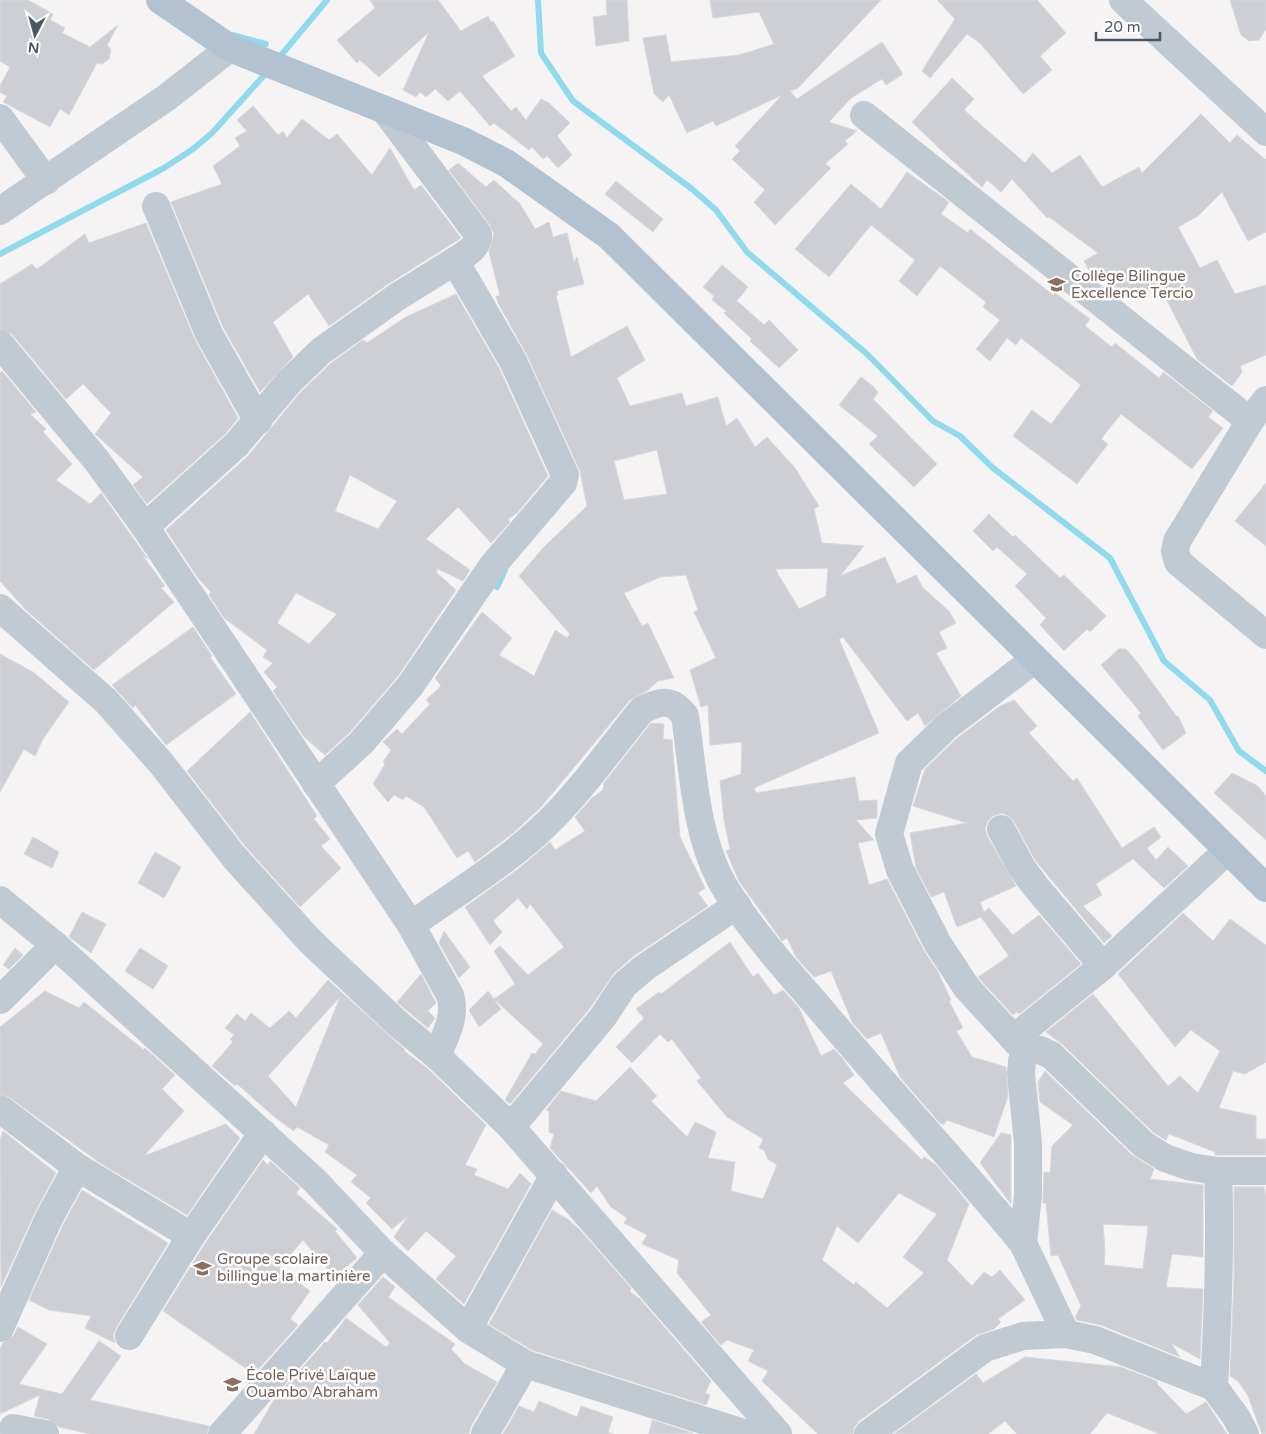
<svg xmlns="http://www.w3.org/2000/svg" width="1266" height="1434" font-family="'Varela Round',sans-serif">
<rect width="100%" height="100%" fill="#f5f3f3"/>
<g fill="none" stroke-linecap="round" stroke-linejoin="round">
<g stroke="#90daee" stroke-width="6">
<path d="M 538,0 L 541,53 L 573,101 L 692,189 L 716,210 L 747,252 L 867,354 L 933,421 L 960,436 L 993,468 L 1110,558 L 1164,661 L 1210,700 L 1239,751 L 1266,771"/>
<path d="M 232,35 L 266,44"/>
<path d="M 278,59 L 327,0"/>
<path d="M 0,254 L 164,168 L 193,149 L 212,133 L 268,71"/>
<path d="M 497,587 L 505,570"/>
</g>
</g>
<g fill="#cdcfd5" stroke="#d7d9de" fill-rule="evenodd">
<path d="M 0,0 L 28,0 L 53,14 L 50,20 L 65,28 L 62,33 L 90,47 L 118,25 L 107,45 L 111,50 L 109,59 L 102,64 L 97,63 L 69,115 L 60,109 L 50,127 L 3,102 L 7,96 L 0,92 L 0,86 L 10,67 L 0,61 Z"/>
<path d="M 370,0 L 438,0 L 461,31 L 488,16 L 491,22 L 493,21 L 515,56 L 482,76 L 511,111 L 516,107 L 526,120 L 541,99 L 549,103 L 570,123 L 557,136 L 572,155 L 558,168 L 547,156 L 543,159 L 532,147 L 529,150 L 494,123 L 490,126 L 460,91 L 448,101 L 435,89 L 426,97 L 420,92 L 416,97 L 403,90 L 429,32 L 379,77 L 360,60 L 357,63 L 337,40 L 375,8 Z"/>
<path d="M 606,0 L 627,0 L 629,41 L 596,46 L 593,17 L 607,15 Z"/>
<path d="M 710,0 L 881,0 L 798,88 L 790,91 L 797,99 L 882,42 L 903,74 L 886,85 L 882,79 L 851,98 L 829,122 L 857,131 L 845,141 L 848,144 L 825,164 L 831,168 L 775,225 L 754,202 L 765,190 L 732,159 L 740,151 L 735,146 L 782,95 L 716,126 L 713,121 L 687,133 L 669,95 L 663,102 L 654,94 L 643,38 L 666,35 L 671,62 L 739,55 L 774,44 L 759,12 L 713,18 Z"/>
<path d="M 937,0 L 1037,0 L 1066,33 L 1040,56 L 1052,70 L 1023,94 L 981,44 L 967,34 L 930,78 L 922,71 L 955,19 Z"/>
<path d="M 1230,0 L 1266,0 L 1266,29 L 1259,40 L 1249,41 L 1241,35 Z"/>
<path d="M 952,78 L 974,99 L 964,110 L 1025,163 L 1033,153 L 1052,173 L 1080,155 L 1102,187 L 1139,167 L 1142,173 L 1201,114 L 1230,143 L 1237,135 L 1266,160 L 1266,232 L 1248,241 L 1222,192 L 1198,216 L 1178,227 L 1200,268 L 1217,260 L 1235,294 L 1266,285 L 1266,355 L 1240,366 L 1242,372 L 1232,386 L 1197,359 L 1160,287 L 1119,297 L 1108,289 L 1105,277 L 1098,280 L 1092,276 L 1084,261 L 1098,253 L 1049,217 L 1047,218 L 1012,179 L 1001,192 L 987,180 L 982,187 L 941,150 L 912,122 Z"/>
<path d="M 253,106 L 278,135 L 283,131 L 287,138 L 302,119 L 329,140 L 337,134 L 372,175 L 390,148 L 414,190 L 421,185 L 461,238 L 388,284 L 329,326 L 308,294 L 273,322 L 293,357 L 260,392 L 223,327 L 171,202 L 222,184 L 213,166 L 240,146 L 235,138 L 247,131 L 237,120 Z"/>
<path d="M 458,163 L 486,187 L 494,180 L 520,204 L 535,229 L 549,222 L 553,237 L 567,233 L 574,262 L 577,257 L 584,284 L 557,291 L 558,295 L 556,295 L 571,357 L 627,326 L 645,360 L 617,378 L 630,406 L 682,393 L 686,406 L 718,397 L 726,426 L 737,418 L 755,447 L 767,437 L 795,468 L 819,506 L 814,509 L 822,543 L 864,546 L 840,576 L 885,557 L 897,584 L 916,575 L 923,588 L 949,611 L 956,623 L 939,632 L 947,648 L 936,653 L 961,696 L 925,726 L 918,713 L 907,721 L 843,637 L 839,639 L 879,733 L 754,788 L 756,793 L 855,777 L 859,801 L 877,800 L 877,818 L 856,820 L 874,840 L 858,843 L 869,885 L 887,879 L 924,951 L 938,972 L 951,1000 L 949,1001 L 963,1028 L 956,1031 L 972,1057 L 1006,1067 L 1008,1096 L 994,1137 L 947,1120 L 943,1125 L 939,1122 L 900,1077 L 881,1033 L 867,1039 L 852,1022 L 831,971 L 814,977 L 796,957 L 787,938 L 782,941 L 739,881 L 726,851 L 730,849 L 724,820 L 720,781 L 741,774 L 742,742 L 710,745 L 708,705 L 701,707 L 690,670 L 716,658 L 694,612 L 698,610 L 686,575 L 660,577 L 624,593 L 642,626 L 648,623 L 674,678 L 658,681 L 647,691 L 630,700 L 541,807 L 513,833 L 475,862 L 468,851 L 457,858 L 424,807 L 406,796 L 403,800 L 394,795 L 388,802 L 373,784 L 385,764 L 383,762 L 391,750 L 383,742 L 397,729 L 402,734 L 430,704 L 426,700 L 441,686 L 435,678 L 482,612 L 512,638 L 499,655 L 534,676 L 555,630 L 567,638 L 570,634 L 519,576 L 544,547 L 587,506 L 580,471 L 527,355 L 498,303 L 496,296 L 500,296 L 489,252 L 494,234 L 490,225 L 449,170 ZM 657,450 L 667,494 L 624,500 L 614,461 ZM 828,568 L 826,596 L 799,609 L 775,569 Z"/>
<path d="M 907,172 L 949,202 L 941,214 L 968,233 L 970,229 L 1053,295 L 1055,293 L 1090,319 L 1085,326 L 1112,347 L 1115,343 L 1159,378 L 1163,372 L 1213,411 L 1208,417 L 1223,428 L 1192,469 L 1121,414 L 1101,439 L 1108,444 L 1077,484 L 1013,436 L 1032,410 L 1051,424 L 1081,385 L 1021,338 L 1016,345 L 1007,338 L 990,361 L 976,349 L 1000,320 L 983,307 L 986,302 L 940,266 L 917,296 L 899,281 L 915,260 L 871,225 L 829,277 L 795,249 L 851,184 L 881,209 Z"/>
<path d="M 616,181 L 663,219 L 653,232 L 605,194 Z"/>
<path d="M 146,223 L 195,340 L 238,418 L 226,433 L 147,504 L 133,485 L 143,477 L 95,434 L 111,413 L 83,384 L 66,399 L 12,334 L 0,329 L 0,284 L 32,264 L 37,269 L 85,234 L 89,243 Z"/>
<path d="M 722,265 L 748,287 L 735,303 L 737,301 L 764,325 L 769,320 L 798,350 L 779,368 L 750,341 L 752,339 L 724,313 L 726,311 L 712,300 L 714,296 L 703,287 Z"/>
<path d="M 456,294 L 499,368 L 548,476 L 517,513 L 508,519 L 510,522 L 491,543 L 458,507 L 426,539 L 470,570 L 463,581 L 438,569 L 436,572 L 456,590 L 398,676 L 350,732 L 325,755 L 304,737 L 273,691 L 277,687 L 264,672 L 273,663 L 263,657 L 267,650 L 224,618 L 209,595 L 211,592 L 198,578 L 166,530 L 248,456 L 299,394 L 331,363 L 363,340 L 367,343 L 406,317 ZM 350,475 L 397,501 L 378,529 L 335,511 ZM 296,593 L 337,614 L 309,644 L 277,623 Z"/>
<path d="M 2,371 L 36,412 L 30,414 L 46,429 L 43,432 L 72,464 L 56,480 L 90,504 L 101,493 L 148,559 L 142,555 L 165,586 L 161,588 L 174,602 L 94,670 L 25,609 L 0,581 L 0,373 Z"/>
<path d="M 861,377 L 874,387 L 878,393 L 873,399 L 937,464 L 914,487 L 869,444 L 878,436 L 839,405 Z"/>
<path d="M 1266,483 L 1266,546 L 1235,521 Z"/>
<path d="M 989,514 L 1013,537 L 1015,535 L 1060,578 L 1064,575 L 1106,616 L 1090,632 L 1087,629 L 1064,651 L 1040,625 L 1046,618 L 1015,586 L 1027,574 L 997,547 L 993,551 L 973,531 Z"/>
<path d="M 193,627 L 212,656 L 210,657 L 236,694 L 166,745 L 135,705 L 133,708 L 112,685 Z"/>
<path d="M 1119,649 L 1126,649 L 1138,663 L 1177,717 L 1178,716 L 1186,733 L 1163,750 L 1138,716 L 1141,713 L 1101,665 Z"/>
<path d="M 0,654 L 33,672 L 69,702 L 43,739 L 35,756 L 24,749 L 0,792 Z"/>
<path d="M 1014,700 L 1037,726 L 1029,733 L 1073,781 L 1077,778 L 1122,848 L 1154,827 L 1161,837 L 1147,848 L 1156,860 L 1168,847 L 1188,866 L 1164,888 L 1133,859 L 1096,884 L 1102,895 L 1083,906 L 1112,936 L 1104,943 L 1035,860 L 1014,821 L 1009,816 L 1002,813 L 993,816 L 988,821 L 985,828 L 987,836 L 1016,886 L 980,902 L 984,912 L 989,908 L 1013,935 L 1039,915 L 1081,964 L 1019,1014 L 1017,1012 L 1013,1015 L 978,977 L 1009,956 L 981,917 L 957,927 L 944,892 L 931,897 L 916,868 L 910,833 L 967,823 L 913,806 L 925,769 L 956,739 L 1000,706 Z"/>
<path d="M 250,712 L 317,816 L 314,819 L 330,839 L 321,846 L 341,868 L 300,907 L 246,847 L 187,771 Z"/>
<path d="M 651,723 L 664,724 L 663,739 L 672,740 L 680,837 L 705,888 L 698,893 L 708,906 L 635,955 L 614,973 L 590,1008 L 510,1104 L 505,1100 L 532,1053 L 535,1054 L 543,1044 L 494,999 L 515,984 L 494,951 L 500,946 L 528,975 L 564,947 L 530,904 L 527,909 L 518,898 L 493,921 L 502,932 L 490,945 L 465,907 L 517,870 L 550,842 L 555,850 L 585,831 L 575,817 L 592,798 L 603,790 L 604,783 Z"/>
<path d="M 1232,773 L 1258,786 L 1266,796 L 1266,840 L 1214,793 Z"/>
<path d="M 33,837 L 59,852 L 52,868 L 24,854 Z"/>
<path d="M 155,852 L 181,867 L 164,898 L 138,883 Z"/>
<path d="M 82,912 L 106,924 L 91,953 L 69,937 Z"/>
<path d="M 1183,913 L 1213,941 L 1230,919 L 1266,945 L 1266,1062 L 1245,1074 L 1233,1071 L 1219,1108 L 1256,1116 L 1256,1139 L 1266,1139 L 1266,1155 L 1215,1155 L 1215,1152 L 1169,1134 L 1166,1140 L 1153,1132 L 1062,1044 L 1046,1032 L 1093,994 L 1168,1086 L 1180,1076 L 1198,1093 L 1220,1051 L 1191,1030 L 1175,1047 L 1118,974 Z"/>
<path d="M 444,931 L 470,967 L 459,978 L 439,943 Z"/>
<path d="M 730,942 L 753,977 L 758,973 L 774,995 L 783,990 L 799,1008 L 821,1056 L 834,1049 L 843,1059 L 854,1075 L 843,1083 L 922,1160 L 924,1157 L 936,1165 L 969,1204 L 947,1260 L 972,1286 L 984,1272 L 992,1277 L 1000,1270 L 1025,1300 L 998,1319 L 1001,1322 L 994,1329 L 976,1335 L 859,1421 L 854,1427 L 853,1434 L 818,1434 L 762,1381 L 768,1371 L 748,1361 L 754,1350 L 727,1340 L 721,1345 L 701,1322 L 711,1315 L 677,1273 L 679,1260 L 642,1244 L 647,1235 L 624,1223 L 627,1218 L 611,1207 L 597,1186 L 591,1193 L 550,1148 L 554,1134 L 549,1132 L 549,1111 L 546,1110 L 561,1091 L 596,1101 L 630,1067 L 657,1096 L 651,1101 L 687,1137 L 695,1122 L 716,1132 L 708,1158 L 735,1162 L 731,1191 L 763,1199 L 777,1165 L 768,1159 L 764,1150 L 759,1148 L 763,1139 L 727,1117 L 697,1081 L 701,1078 L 672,1039 L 668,1042 L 660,1034 L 632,1063 L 616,1047 L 644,1018 L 636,1009 L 659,992 L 661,994 ZM 899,1193 L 937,1214 L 903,1257 L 924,1273 L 887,1308 L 856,1282 L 854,1285 L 822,1260 L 837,1226 L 858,1243 Z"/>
<path d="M 15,948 L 23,955 L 9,969 L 3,965 Z"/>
<path d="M 140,948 L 168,966 L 153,989 L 125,971 Z"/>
<path d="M 421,974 L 436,1003 L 428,1011 L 435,1018 L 428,1028 L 397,1002 Z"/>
<path d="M 328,980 L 405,1050 L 404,1051 L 427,1068 L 486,1125 L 465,1165 L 477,1169 L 474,1175 L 508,1189 L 520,1173 L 531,1184 L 464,1304 L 436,1279 L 456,1256 L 426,1231 L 408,1251 L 394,1237 L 408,1216 L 392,1229 L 366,1203 L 371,1198 L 351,1182 L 357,1175 L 325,1152 L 329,1145 L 297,1127 L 294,1131 L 277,1119 L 237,1084 L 235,1086 L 212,1066 L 233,1042 L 230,1039 L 234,1035 L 225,1028 L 237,1014 L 245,1021 L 251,1013 L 270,1028 L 289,1011 L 296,1018 ZM 340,997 L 296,1107 L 268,1076 Z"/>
<path d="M 45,991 L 79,1008 L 84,1002 L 144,1050 L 145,1048 L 175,1075 L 162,1089 L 184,1111 L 144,1156 L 226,1124 L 240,1138 L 187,1215 L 100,1163 L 9,1097 L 0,1094 L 0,1027 Z"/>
<path d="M 488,991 L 501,1009 L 479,1027 L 469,1010 Z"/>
<path d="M 1045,1071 L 1132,1155 L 1154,1169 L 1150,1179 L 1203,1185 L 1203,1257 L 1172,1254 L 1166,1287 L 1203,1289 L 1200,1359 L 1171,1343 L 1180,1357 L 1101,1325 L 1077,1320 L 1075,1317 L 1081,1306 L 1058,1255 L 1051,1256 L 1046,1203 L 1043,1203 L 1044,1172 L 1050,1173 L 1052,1146 L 1073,1125 L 1040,1102 L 1038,1082 ZM 1103,1224 L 1148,1226 L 1143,1269 L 1104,1265 L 1105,1251 Z"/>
<path d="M 3,1131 L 56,1173 L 35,1212 L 1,1287 L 0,1140 Z"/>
<path d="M 1001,1133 L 1011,1135 L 1011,1204 L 980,1163 Z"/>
<path d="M 263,1160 L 268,1165 L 270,1161 L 300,1188 L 296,1193 L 337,1229 L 335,1231 L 357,1258 L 334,1277 L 303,1240 L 279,1268 L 310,1291 L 290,1319 L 298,1325 L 254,1374 L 163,1311 L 204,1245 Z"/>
<path d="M 1234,1187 L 1264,1187 L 1266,1196 L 1266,1434 L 1262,1434 L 1248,1396 L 1238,1381 L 1230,1376 L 1234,1279 Z"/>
<path d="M 82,1190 L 168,1243 L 116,1328 L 113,1335 L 115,1343 L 85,1328 L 91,1316 L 49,1310 L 29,1300 L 63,1225 Z"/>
<path d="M 552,1210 L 569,1220 L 580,1230 L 631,1288 L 630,1292 L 639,1298 L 711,1381 L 705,1393 L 710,1395 L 706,1405 L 532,1350 L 489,1324 Z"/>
<path d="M 383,1277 L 395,1287 L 388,1297 L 455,1344 L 451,1349 L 465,1364 L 497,1382 L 471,1426 L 469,1434 L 254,1434 L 275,1398 L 325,1342 L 327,1343 L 346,1318 L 386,1347 L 390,1343 L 358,1305 Z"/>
<path d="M 18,1327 L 47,1344 L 19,1384 L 62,1394 L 99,1341 L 121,1356 L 90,1400 L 209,1426 L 207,1434 L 90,1434 L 59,1427 L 48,1419 L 34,1416 L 40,1395 L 0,1414 L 0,1349 L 3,1343 L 14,1335 Z"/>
<path d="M 1025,1357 L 1121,1367 L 1157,1381 L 1157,1384 L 1186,1414 L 1206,1402 L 1227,1434 L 1160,1434 L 1107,1413 L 1090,1434 L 1017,1434 L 1005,1421 L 988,1434 L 894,1434 L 976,1374 L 983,1383 Z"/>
<path d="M 539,1401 L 577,1417 L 581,1406 L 613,1417 L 608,1432 L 614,1434 L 503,1434 L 519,1406 L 534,1412 Z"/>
<path d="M 652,1420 L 693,1433 L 649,1434 Z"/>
</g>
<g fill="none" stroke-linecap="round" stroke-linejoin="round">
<g stroke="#c1cad2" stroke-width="28">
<path d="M 1123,0 L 1266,132"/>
<path d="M 384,109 L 478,234 C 479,248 465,254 455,261"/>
<path d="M 864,115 L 1250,421"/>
<path d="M 0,118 L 46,181"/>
<path d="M 156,206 L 209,334 L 258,421"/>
<path d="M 0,211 L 166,98 L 230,48"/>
<path d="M 0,344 L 97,461 L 145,527 L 411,925 L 450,995 C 457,1016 445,1036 437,1056"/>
<path d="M 1266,400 L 1250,421 L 1177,541 L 1175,551 L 1178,562 L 1266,635"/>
<path d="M 145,527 L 237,444 L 288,383 L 321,351 L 397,297 L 455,261 L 513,361 L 565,475 L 563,483 L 493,565 L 410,686 L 361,743 L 316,784"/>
<path d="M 0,608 L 106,701 L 161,763 L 234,857 L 310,941 L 397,1023 L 437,1056 L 511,1127 L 778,1434"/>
<path d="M 1001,829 L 1022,868 L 1036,887 L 1103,966"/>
<path d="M 0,900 L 55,945 L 315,1181 L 383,1253 L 468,1329 L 525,1364 L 747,1434"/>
<path d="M 411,925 C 453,895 499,867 538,832 C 577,797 608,751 642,710 C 661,701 672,698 685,716 C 693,769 695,830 720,879 C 744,923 784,967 817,1005 C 884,1085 956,1162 1023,1243"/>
<path d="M 0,1000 L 55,945"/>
<path d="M 1014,1038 L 1103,966 L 1228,850"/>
<path d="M 1025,1051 L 967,988 L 938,944 L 900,870 L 889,834 L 909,763 L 946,727 L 1035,659"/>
<path d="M 0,1109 L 77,1167 L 191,1236"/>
<path d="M 511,1127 L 603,1017 L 624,985 L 644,968 L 737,905"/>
<path d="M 0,1328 L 49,1218 L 77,1167"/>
<path d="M 468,1329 L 554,1175"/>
<path d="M 1066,1334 L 1023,1243 L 1028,1195 L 1028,1143 L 1021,1074 L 1022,1061 L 1025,1051 L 1040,1050 L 1051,1055 L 1143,1144 L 1165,1158 L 1191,1167 L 1218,1171 L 1266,1171"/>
<path d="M 129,1336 L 191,1236 L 263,1133"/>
<path d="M 1214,1387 C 1218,1314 1221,1243 1218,1171"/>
<path d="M 13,1428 L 45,1434"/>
<path d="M 222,1434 L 383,1253"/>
<path d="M 485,1434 L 525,1364"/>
<path d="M 868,1434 L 985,1348 L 1023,1336 L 1066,1334 L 1095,1340 L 1214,1387 L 1236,1417 L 1245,1434"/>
</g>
<path stroke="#b3c2d1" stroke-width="28" d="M 160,0 L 230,48 L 463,141 L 506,163 L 609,236 L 1266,888"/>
</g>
<defs>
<symbol id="school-bare" viewBox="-9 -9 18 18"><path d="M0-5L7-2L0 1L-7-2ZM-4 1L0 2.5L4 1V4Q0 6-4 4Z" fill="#8d6e63" stroke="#fff" stroke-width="2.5" paint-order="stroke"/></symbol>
</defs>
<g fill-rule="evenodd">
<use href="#school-bare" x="1044" y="272" width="25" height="25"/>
<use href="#school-bare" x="190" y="1256" width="25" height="25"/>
<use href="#school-bare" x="220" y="1372" width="25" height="25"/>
</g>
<g text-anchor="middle" stroke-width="5" stroke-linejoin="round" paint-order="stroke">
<g font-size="15" fill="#785e54" stroke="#fff" text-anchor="start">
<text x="1071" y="281">Collège Bilingue<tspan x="1071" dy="17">Excellence Tercio</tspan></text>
<text x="217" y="1264">Groupe scolaire<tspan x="217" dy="17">billingue la martinière</tspan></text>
<text x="246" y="1380">École Privé Laïque<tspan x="246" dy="17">Ouambo Abraham</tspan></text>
</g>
</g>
<g transform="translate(35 35) rotate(186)" stroke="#ffffff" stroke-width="4" paint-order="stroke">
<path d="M0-4L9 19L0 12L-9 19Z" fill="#4a5661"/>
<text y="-8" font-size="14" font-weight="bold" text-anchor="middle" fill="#4a5661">N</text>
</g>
<path d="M1096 32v8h64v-8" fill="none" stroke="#4a5661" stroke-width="2.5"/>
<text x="1104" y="32" font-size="15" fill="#4a5661" stroke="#ffffff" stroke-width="4" paint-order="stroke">20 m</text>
</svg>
